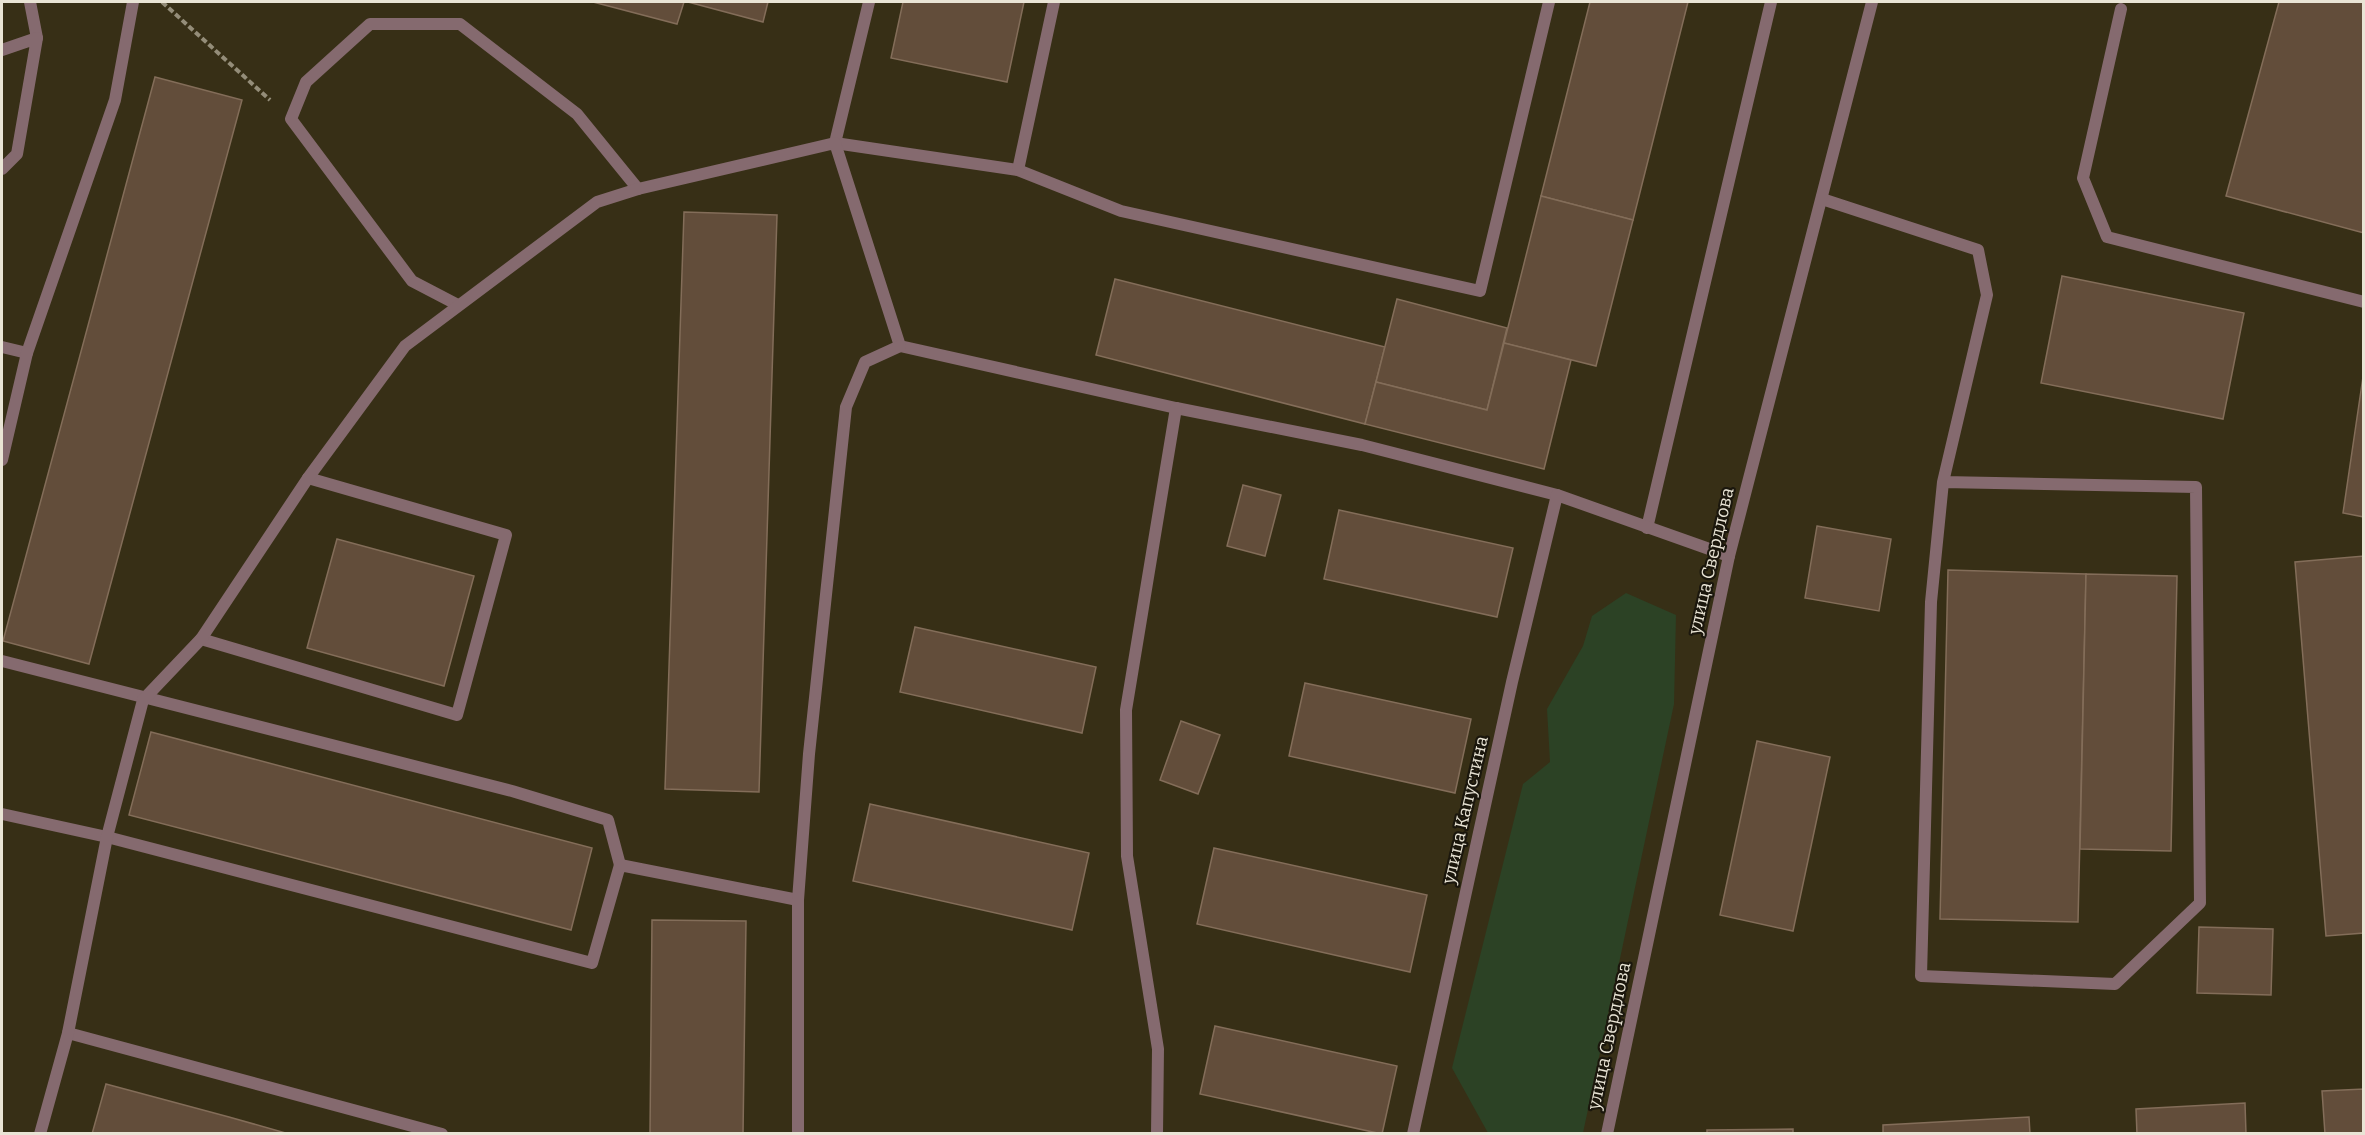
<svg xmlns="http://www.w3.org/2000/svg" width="2365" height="1135" font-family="Bitter,serif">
<rect width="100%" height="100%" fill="#372f16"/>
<path fill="#2c4225" d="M 1626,593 L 1676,615 L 1674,704 L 1583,1133 L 1488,1133 L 1452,1068 L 1523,784 L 1550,762 L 1547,709 L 1583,646 L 1592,616 Z"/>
<g fill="#624d3a" stroke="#836d59" stroke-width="1.5">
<path d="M 593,2 L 684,2 L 677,24 Z"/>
<path d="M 688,2 L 768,2 L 763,22 Z"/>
<path d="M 903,2 L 1024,2 L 1007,82 L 891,58 Z"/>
<path d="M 1590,2 L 1688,2 L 1633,220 L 1541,196 Z"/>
<path d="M 2279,2 L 2364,2 L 2364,233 L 2226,196 Z"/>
<path d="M 155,77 L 242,100 L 89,664 L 3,641 Z"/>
<path d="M 1541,196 L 1633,220 L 1596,366 L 1504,343 Z"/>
<path d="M 684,212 L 777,215 L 759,792 L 665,789 Z"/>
<path d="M 2062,276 L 2244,313 L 2223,419 L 2041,383 Z"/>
<path d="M 1115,279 L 1385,347 L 1365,424 L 1096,355 Z"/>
<path d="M 1397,299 L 1507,328 L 1487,410 L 1376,382 Z"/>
<path d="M 1504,343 L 1571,360 L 1544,469 L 1365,424 L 1376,382 L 1487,410 Z"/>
<path d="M 2364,370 L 2364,517 L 2343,513 Z"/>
<path d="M 1243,485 L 1281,495 L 1265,556 L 1227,546 Z"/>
<path d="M 1339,510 L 1513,548 L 1497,617 L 1324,579 Z"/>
<path d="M 1817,526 L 1891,539 L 1879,611 L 1805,598 Z"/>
<path d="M 337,539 L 474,576 L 444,686 L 307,648 Z"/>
<path d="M 2364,556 L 2364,933 L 2326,936 L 2295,562 Z"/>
<path d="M 1948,570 L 2086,574 L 2078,922 L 1940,919 Z"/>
<path d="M 2086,574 L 2177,576 L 2171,851 L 2080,849 Z"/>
<path d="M 915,627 L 1096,667 L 1082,733 L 900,692 Z"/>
<path d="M 1305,683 L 1471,719 L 1455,793 L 1289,756 Z"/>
<path d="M 1181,721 L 1220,735 L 1198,794 L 1160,780 Z"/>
<path d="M 151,732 L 592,848 L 571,930 L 129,815 Z"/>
<path d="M 1757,741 L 1830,757 L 1793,931 L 1720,915 Z"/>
<path d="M 870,804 L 1089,853 L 1072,930 L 853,881 Z"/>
<path d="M 1214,848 L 1427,895 L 1410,972 L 1197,924 Z"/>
<path d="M 652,920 L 746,921 L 743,1134 L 650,1134 Z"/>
<path d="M 2199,927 L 2273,929 L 2271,995 L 2197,993 Z"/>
<path d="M 1215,1026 L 1397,1066 L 1382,1134 L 1200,1094 Z"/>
<path d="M 106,1084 L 229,1117 L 289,1134 L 92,1134 Z"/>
<path d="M 2364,1089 L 2364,1134 L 2325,1134 L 2322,1091 Z"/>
<path d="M 2245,1103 L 2246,1134 L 2137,1134 L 2136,1109 Z"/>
<path d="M 2029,1117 L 2030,1134 L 1883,1134 L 1883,1125 Z"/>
<path d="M 1793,1129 L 1793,1134 L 1707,1134 L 1707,1130 Z"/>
</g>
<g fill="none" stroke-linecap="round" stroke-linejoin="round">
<path stroke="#948d79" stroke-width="4" stroke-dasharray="6 3" stroke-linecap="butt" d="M 162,2 L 270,100"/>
<g stroke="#856a6f" stroke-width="12">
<path d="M 30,2 L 37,38"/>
<path d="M 869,2 L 835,143 L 1018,170 L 1121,211 L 1480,291 L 1549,2"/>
<path d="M 2121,9 L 2083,178 L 2107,237 L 2364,302"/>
<path d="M 2,50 L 37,38 L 17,154 L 2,169"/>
<path d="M 1018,170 L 1054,2"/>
<path d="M 1822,199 L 1978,250 L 1987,295 L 1943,482 L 1931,602 L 1921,976 L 2115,984 L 2200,903 L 2196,487 L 1943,482"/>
<path d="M 458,305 L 412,281 L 291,119 L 306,82 L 370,24 L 460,24 L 577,114 L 638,189"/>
<path d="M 2,347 L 27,353"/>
<path d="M 2,460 L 27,353 L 115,100 L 133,2"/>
<path d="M 1647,528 L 1771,2"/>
<path d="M 201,639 L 457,715 L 506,535 L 308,478"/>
<path d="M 2,661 L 512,791 L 608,820 L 620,865"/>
<path d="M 2,814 L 107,837 L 592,963 L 620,865 L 798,900"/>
<path d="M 68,1033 L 442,1134"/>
<path d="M 40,1134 L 68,1033 L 107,837 L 143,700 L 201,639 L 308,478 L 405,346 L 597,202 L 638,189 L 835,143 L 900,346 L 1176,408 L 1362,445 L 1557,495"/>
<path d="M 798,1134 L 798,900 L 809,754 L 846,407 L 865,362 L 900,346"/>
<path d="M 1157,1134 L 1158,1049 L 1127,856 L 1126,710 L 1176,408"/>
</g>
<path stroke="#856a6f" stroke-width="12" d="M 1413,1134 L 1512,682 L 1557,495 L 1729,556"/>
<path stroke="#856a6f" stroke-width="12" d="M 1607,1134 L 1729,556 L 1872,2"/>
</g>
<g text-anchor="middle" stroke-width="4.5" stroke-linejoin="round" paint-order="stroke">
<g font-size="18" fill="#e9e4d5" stroke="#1b170d">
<text transform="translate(1711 561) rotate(-77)" y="6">улица Свердлова</text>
<text transform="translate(1465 810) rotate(-77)" y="6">улица Капустина</text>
<text transform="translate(1609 1036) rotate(-78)" y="6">улица Свердлова</text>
</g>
</g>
<rect width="2365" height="1135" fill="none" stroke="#e9e4d5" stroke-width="6"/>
</svg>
